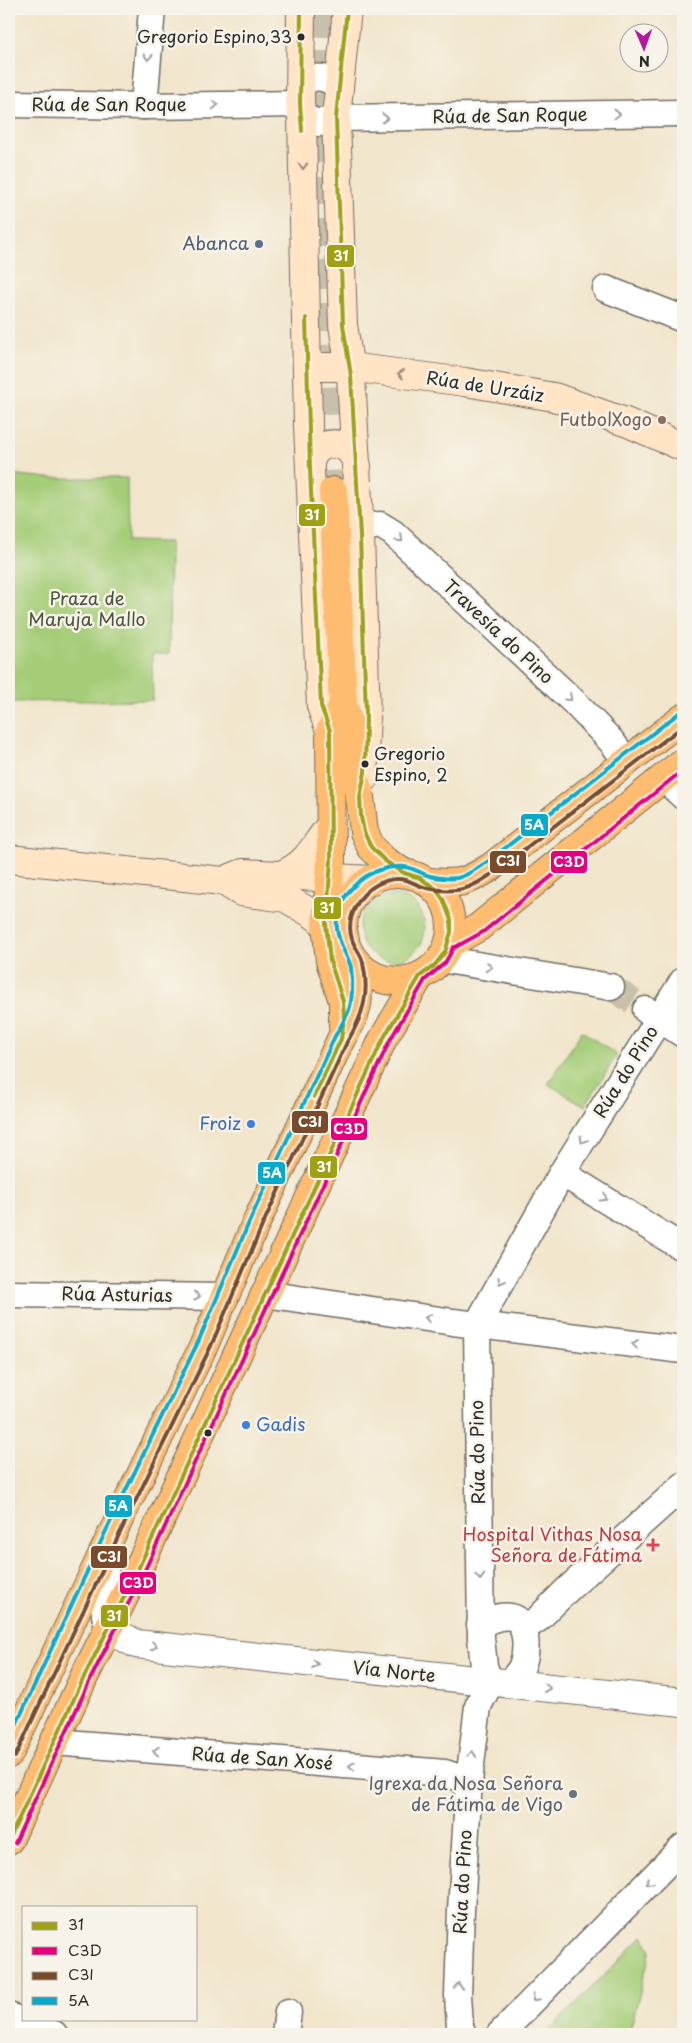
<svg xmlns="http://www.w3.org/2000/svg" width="692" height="2043" font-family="'Playpen Sans',sans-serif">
<rect width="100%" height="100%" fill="#f7f3e8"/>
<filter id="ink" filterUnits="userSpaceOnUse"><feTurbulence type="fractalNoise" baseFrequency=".02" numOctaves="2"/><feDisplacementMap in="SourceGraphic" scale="10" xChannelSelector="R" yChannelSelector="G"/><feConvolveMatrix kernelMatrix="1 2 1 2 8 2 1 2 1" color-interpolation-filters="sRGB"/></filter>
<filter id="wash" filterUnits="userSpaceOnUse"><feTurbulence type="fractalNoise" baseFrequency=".0096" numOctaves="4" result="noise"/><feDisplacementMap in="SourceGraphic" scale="20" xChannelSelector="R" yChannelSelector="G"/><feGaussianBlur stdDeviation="1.12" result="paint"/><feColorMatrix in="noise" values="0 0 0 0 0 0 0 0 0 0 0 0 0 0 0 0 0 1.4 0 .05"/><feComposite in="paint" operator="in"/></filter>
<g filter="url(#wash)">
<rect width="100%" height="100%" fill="#f1e5cb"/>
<g fill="#a5cd78" stroke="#687c52">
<path d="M 9,474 L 49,478 L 127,478 L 128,541 L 170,542 L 169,654 L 152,654 L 153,700 L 9,702 Z"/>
<circle cx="392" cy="928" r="33"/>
<path d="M 582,1031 L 617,1055 L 585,1106 L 548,1084 Z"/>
<path d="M 643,1936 L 651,1950 L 629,2034 L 545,2034 Z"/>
</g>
</g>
<g filter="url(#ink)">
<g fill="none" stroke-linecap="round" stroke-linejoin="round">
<path stroke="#c9c0ab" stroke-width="26" stroke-dasharray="26 13" stroke-linecap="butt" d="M 611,987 L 646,1010"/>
<path stroke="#c9c0ab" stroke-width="28" stroke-dasharray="28 14" stroke-linecap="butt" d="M 324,9 L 321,98 L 321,201 L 333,491"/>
<defs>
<g id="minor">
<path d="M 301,84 C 315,74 328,76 339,88"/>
<path d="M 9,104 L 144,106 L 300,104"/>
<path d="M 144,106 L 152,9"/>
<path d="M 302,117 L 319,123 L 336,118 L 683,113"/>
<path d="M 606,289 L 683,319"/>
<path d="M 360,536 L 368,527 L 380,525 L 393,533 L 575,703 L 612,742 L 627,762"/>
<path d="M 663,778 L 683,796"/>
<path d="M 440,959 L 611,987"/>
<path d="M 646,1010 L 683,1034"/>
<path d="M 562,1173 L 683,1248"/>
<path d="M 9,1294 L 224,1297"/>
<path d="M 265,1294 L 453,1322 L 683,1350"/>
<path d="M 100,1559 L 106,1575 L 104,1598 L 105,1615 L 109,1629"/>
<path d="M 480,1625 C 490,1620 500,1615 511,1617 C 529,1620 527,1653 522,1666 C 519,1673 513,1678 508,1684"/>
<path d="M 523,1629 L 538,1619 L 568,1589 L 683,1486"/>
<path d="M 54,1742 L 445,1773 L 469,1781"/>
<path d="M 9,2016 L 54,2034"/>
<path d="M 285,2034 L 288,2012"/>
<path d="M 463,2034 L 460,2027 L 458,1995 L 461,1910 L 469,1781 L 478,1706 L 490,1683 L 484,1666 L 481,1638 L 477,1325 L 562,1173 L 683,981"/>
<path d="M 500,2034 L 683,1847"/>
</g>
<path id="tertiary" d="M 109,1629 L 136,1644 L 683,1702"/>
<g id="secondary">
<path d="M 301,9 L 300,104 L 302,117 L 308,426 L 321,706 L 330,731"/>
<path d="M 347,9 L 336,118 L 343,325 L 351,376 L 360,536 L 366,715 L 363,780"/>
<path d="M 307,367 L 350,367 L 465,382 L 554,397 L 628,423 L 683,447"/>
<path d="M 310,469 C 310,465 310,460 312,457 C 319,441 344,440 353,455 C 355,457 356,463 357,466"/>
<path d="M 9,859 L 223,881 L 243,873 L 372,880"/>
<path d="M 281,875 C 309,863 312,848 330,826"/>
<path d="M 223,881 L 241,892 L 286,898 L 314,915 L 345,939"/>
</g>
<g id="primary">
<path d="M 333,491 L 343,705 L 330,731 L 331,861 L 326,924 L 330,961 L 343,1001 L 343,1026"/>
<path d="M 343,705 L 351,729 L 353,771 L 360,797 L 364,832 L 371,847 L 385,861 L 404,873"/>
<circle cx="397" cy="927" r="54"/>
<path d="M 427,882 C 460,884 464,884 491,867 L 683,718"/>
<path d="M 449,944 L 479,927 L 683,762"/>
<path d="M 9,1754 L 110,1538 L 205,1343 L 256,1223 L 341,1039 C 361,1009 359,999 357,963"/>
<path d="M 9,1840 L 84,1677 L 139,1567 L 383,1039 L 420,976"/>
</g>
</defs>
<use href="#minor" stroke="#706c63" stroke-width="29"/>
<use href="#tertiary" stroke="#706c63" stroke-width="30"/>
<use href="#secondary" stroke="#706c63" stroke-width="30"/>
<use href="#primary" stroke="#706c63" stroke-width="30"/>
<use href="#minor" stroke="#fff" stroke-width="26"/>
<use href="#tertiary" stroke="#fff" stroke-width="28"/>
<use href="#secondary" stroke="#ffe4c6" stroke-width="28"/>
<use href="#primary" stroke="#febc70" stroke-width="28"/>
<defs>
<g id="bus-1">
<path d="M 301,9 L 300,104 L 302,131"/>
<path d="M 306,318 L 310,469 L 321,706 L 330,731 L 331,861 L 326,924 L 330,961 L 343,1001 L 344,1020 L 341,1039 L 314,1097"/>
<path d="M 9,1840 L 84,1677 L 139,1567 L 383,1039 L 420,976 L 434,966 L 445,952 L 451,932 L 451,920 L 443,899 L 436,889 L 420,878 L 404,873 L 385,861 L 371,847 L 364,832 L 361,817 L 360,797 L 365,772 L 366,715 L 360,536 L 351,376 L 343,325 L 336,118 L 347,9"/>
</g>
<g id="bus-2">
<path d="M 452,949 L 483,932 L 683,770"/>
<path d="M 15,1843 L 90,1680 L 145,1570 L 389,1042 L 425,980 L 445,963 L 454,947"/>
</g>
<path id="bus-3" d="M 15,1757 L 116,1541 L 211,1346 L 262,1226 L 347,1042 C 363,1016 370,994 363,963 C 362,955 354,947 352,939 C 348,927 350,917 356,906 C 364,889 386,875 406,880 C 413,882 420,887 427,888 C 436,890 448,891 457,890 C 470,889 484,879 495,872 L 683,726"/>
<path id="bus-4" d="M 9,1740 L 104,1535 L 199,1340 L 250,1220 L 335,1036 C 349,1013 353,1007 352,979 C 351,975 352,968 350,964 C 345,950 339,945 337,929 C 333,893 372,863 405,867 C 414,868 422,874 430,876 C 437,878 450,879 457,878 C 468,876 478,867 487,862 L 679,713"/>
</defs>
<use href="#bus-1" stroke="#f7f3e8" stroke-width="8"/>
<use href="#bus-2" stroke="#f7f3e8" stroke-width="8"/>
<use href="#bus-3" stroke="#f7f3e8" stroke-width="8"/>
<use href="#bus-4" stroke="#f7f3e8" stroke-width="8"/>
<use href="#bus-1" stroke="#a0a013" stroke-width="4"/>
<use href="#bus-2" stroke="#e5007d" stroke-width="4"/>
<use href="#bus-3" stroke="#7a4b2a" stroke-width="4"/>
<use href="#bus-4" stroke="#09aac9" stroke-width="4"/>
</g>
<defs><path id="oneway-chevron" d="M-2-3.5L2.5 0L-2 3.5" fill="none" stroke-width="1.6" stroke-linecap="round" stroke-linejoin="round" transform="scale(1.25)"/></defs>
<g stroke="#a0a0a0">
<use href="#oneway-chevron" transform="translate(148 57) rotate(94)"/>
<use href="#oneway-chevron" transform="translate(215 105) rotate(-1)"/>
<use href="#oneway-chevron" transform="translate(617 114) rotate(-1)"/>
<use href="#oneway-chevron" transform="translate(385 118) rotate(-1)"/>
<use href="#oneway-chevron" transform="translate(400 539) rotate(43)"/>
<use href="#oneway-chevron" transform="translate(569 698) rotate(43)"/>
<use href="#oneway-chevron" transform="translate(489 967) rotate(9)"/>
<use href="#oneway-chevron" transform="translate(583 1140) rotate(122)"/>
<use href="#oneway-chevron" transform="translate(604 1198) rotate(32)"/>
<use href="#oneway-chevron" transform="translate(501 1281) rotate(119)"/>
<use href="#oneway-chevron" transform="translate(197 1296) rotate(2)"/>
<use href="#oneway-chevron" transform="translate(428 1318) rotate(-171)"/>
<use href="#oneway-chevron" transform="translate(635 1344) rotate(-173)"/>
<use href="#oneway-chevron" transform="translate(480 1577) rotate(89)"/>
<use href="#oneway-chevron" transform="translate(154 1646) rotate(7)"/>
<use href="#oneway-chevron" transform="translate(315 1664) rotate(6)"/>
<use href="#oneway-chevron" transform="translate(547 1688) rotate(6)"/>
<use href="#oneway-chevron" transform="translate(156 1751) rotate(-176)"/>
<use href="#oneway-chevron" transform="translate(472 1754) rotate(-85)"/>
<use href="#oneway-chevron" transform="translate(352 1766) rotate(-176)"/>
<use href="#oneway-chevron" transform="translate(649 1882) rotate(134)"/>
<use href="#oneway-chevron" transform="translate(458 1986) rotate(-88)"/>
<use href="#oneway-chevron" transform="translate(535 1998) rotate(134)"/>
</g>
<g stroke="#958878">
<use href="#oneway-chevron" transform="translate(303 166) rotate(88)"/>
<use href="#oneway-chevron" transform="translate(401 374) rotate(-173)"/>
</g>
</g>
<g fill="#2b2b2b" stroke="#f7f3e8" stroke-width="2">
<circle cx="301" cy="37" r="4.5"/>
<circle cx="365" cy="764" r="4.5"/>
<circle cx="208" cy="1433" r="4.5"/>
</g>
<circle fill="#5c6f8a" stroke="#f7f3e8" stroke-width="2" cx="259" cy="244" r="5"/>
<circle fill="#8d6e63" stroke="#f7f3e8" stroke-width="2" cx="662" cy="420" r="5"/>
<g fill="#3f7fe0" stroke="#f7f3e8" stroke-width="2">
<circle cx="251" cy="1124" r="5"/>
<circle cx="246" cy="1425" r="5"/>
</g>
<path fill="#e0444e" stroke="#f7f3e8" stroke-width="2" d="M650.5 1537.5h5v5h5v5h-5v5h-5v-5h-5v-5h5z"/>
<circle fill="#6b7280" stroke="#f7f3e8" stroke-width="2" cx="573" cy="1794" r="5"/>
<g text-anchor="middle" stroke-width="5" stroke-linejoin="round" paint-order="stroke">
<g font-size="17" fill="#2b2b2b" stroke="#f7f3e8" text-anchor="end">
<text x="292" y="43">Gregorio Espino,33</text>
<text x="374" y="760" text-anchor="start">Gregorio<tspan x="374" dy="21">Espino, 2</tspan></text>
</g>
<g font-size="18" fill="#2b2b2b" stroke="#f7f3e8">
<text x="109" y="111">Rúa de San Roque</text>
<text transform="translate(510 116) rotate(-1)" y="6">Rúa de San Roque</text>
<text transform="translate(485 387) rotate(9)" y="6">Rúa de Urzáiz</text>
<text transform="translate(498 632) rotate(43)" y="6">Travesía do Pino</text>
<text transform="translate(626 1072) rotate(-58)" y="6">Rúa do Pino</text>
<text transform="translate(117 1295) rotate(1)" y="6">Rúa Asturias</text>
<text transform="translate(478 1452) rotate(-91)" y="6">Rúa do Pino</text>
<text transform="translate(394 1672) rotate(6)" y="6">Vía Norte</text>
<text transform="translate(262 1759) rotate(4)" y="6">Rúa de San Xosé</text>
<text transform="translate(463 1882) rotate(-87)" y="6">Rúa do Pino</text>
</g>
<g font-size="18" fill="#4e5e75" stroke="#f7f3e8" text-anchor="end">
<text x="249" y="250">Abanca</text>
</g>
<g font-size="18" fill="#785e54" stroke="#f7f3e8" text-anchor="end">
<text x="652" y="426">FutbolXogo</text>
</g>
<g font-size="18" fill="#4a543e" stroke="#f7f3e8">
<text x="87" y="605">Praza de<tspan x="87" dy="21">Maruja Mallo</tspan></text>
</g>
<g font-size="18" fill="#366cbe" stroke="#f7f3e8" text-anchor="end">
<text x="241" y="1130">Froiz</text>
<text x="256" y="1431" text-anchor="start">Gadis</text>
</g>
<g font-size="18" fill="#be3a42" stroke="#f7f3e8" text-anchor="end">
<text x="642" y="1541">Hospital Vithas Nosa<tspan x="642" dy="21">Señora de Fátima</tspan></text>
</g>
<g font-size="18" fill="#5b616d" stroke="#f7f3e8" text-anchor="end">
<text x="563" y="1790">Igrexa da Nosa Señora<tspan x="563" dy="21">de Fátima de Vigo</tspan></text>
</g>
</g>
<g stroke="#f7f3e8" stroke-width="2">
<rect x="326" y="244" width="29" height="24" rx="5" fill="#a0a013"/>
<rect x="298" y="503" width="28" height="24" rx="5" fill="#a0a013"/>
<rect x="520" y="813" width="29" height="24" rx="5" fill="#09aac9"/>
<rect x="489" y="850" width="38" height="24" rx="5" fill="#7a4b2a"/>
<rect x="550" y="850" width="38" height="24" rx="5" fill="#e5007d"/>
<rect x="313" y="896" width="29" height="24" rx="5" fill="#a0a013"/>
<rect x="291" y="1110" width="38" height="24" rx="5" fill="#7a4b2a"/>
<rect x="330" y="1117" width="38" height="24" rx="5" fill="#e5007d"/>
<rect x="309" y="1155" width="29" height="24" rx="5" fill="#a0a013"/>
<rect x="257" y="1161" width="29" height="24" rx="5" fill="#09aac9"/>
<rect x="104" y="1494" width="29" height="24" rx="5" fill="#09aac9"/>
<rect x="90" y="1545" width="38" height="24" rx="5" fill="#7a4b2a"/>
<rect x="119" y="1571" width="38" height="24" rx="5" fill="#e5007d"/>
<rect x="100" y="1604" width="29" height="24" rx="5" fill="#a0a013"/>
</g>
<g font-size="14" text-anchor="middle" font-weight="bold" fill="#fff">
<text x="341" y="261">31</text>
<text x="312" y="520">31</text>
<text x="534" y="830">5A</text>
<text x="508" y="866">C3I</text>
<text x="569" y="867">C3D</text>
<text x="327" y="913">31</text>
<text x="310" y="1127">C3I</text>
<text x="349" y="1134">C3D</text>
<text x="324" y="1172">31</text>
<text x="272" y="1178">5A</text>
<text x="118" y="1511">5A</text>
<text x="109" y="1562">C3I</text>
<text x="138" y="1588">C3D</text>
<text x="114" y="1621">31</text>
</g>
<rect width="692" height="2043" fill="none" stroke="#f7f3e8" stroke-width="30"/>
<rect x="22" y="1906" width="175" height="115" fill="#f7f3e8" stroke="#a5a39c"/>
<rect x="32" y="1922" width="25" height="8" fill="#a0a013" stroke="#a5a39c"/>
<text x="68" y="1930" font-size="15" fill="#2b2b2b">31</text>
<rect x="32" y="1947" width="25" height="8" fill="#e5007d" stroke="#a5a39c"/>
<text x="68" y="1956" font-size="15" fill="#2b2b2b">C3D</text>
<rect x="32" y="1972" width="25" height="8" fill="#7a4b2a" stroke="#a5a39c"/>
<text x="68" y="1980" font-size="15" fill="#2b2b2b">C3I</text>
<rect x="32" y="1997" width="25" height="8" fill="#09aac9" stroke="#a5a39c"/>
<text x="68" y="2006" font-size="15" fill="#2b2b2b">5A</text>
<g transform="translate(644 48) rotate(178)"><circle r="24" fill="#f7f3e8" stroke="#a5a39c"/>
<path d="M0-4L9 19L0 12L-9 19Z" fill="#b5179e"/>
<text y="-8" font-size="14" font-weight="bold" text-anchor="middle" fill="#2b2b2b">N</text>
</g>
</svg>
